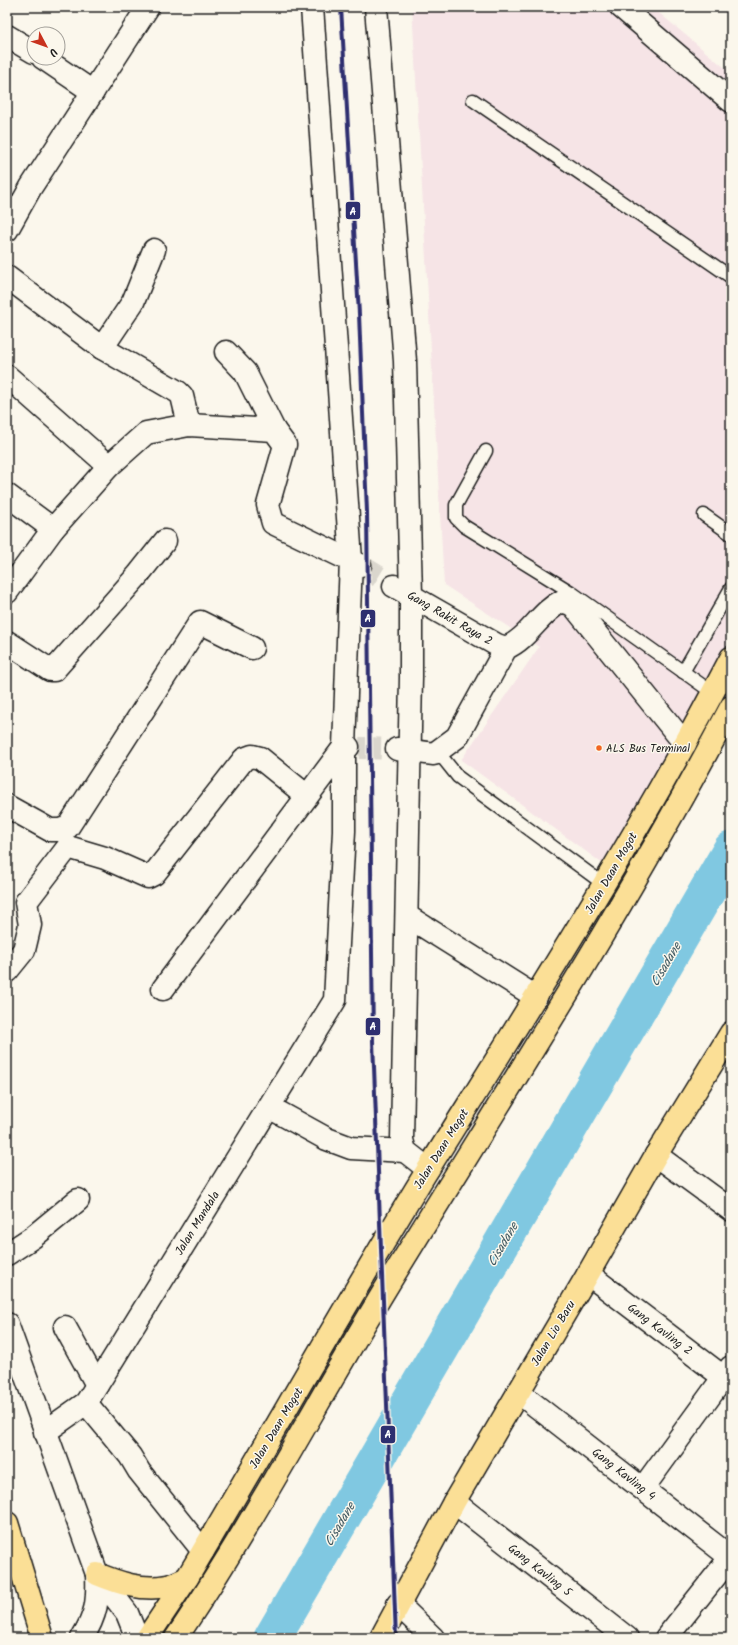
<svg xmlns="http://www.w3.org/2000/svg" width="738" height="1645" font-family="Kalam,sans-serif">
<rect width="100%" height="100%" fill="#fbf7ec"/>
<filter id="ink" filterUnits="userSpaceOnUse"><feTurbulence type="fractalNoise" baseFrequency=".025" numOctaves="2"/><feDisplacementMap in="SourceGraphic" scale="8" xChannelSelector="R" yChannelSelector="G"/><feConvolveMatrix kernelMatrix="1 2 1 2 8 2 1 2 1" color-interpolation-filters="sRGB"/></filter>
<g filter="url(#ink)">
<path fill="#f6e4e6" d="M 412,7 L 652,7 L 731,73 L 731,637 L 692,713 L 603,864 L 461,760 L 539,647 L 444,585 Z"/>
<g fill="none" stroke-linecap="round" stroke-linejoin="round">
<path stroke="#80c8e1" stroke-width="37" d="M 272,1638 L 731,850"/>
<g stroke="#dad6cd" stroke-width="22" stroke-dasharray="22 11" stroke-linecap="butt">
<path d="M 360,565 L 394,586"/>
<path d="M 359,748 L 397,749"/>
</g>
<defs>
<g id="lane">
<path d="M 473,100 L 731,277"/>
<path d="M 486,451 L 456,505 L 456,518 L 464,526 L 571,592 L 713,693"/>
<path d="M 704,515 L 731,534"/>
<path d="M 683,672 L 731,588"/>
<path d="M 438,752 L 458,777 L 605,885"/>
</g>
<g id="street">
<path d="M 376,7 L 405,361 L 411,595 L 411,677 L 402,1140 L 405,1151 L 428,1169"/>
<path d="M 621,7 L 731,101"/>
<path d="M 7,36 L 34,52"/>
<path d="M 43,58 L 93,92"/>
<path d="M 7,230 L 31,187 L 148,7"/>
<path d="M 7,277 L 102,348 L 133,302 L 154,250"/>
<path d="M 102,348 L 178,392 L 182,396 L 189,425"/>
<path d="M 226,352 L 245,372 L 274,430"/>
<path d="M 7,376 L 109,466"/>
<path d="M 7,495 L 53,529 L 109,466 L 146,433 L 189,425 L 274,430 L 285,445 L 268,505 L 273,523 L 360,565"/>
<path d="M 394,586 L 497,645 L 506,648"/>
<path d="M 7,592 L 53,529"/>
<path d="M 7,642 L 50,670 L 54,670 L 138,575 L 165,541"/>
<path d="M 397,749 L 434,754 L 457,737 L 506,648 C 529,638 540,612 562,601 L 573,605 L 685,744"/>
<path d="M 7,806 L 50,830 L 60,830 L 68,827 L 200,622 L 252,648"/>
<path d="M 407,916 L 536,997"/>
<path d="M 7,971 L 24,950 L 30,925 L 26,902 L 68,847 L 105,858 L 148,877 L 154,874 L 244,759 L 252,756 L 260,758 L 307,796"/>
<path d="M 163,989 L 344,747 L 348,747"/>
<path d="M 269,1107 L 327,1139 L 351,1148 L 405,1151"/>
<path d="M 656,1155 L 731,1210"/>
<path d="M 7,1254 L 33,1237 L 78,1200"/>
<path d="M 588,1274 L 731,1383"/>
<path d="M 65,1327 L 97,1385"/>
<path d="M 518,1392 L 725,1553 L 728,1558 L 726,1563 L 666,1638"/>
<path d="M 86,1403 L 130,1456 L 139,1471 L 203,1551"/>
<path d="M 45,1432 L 86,1403 L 335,1000 L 344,831 L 344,747 L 351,560 L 312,7"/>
<path d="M 643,1488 L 731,1367"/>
<path d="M 454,1502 L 627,1638"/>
<path d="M 398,1604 L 433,1638"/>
</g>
<g id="secondary">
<path d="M 7,1324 L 97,1574 L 127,1613 L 137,1638"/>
<path d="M 82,1638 C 97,1614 98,1601 97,1574"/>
</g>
<path id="primary" d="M 381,1638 L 454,1502 L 588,1274 L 656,1155 L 731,1033"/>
<g id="highway">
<path d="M 7,1523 L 42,1638"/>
<path d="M 97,1574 C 119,1583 142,1591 167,1586 C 173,1585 180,1581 187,1578"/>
<path d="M 147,1638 L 187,1578 C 269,1441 346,1302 430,1166 C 534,999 640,833 731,658"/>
<path d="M 176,1638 C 253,1524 317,1401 389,1283 C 506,1092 627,905 731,707"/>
</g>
</defs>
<use href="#lane" stroke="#1c1c1c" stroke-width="15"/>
<use href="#street" stroke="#1c1c1c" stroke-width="25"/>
<use href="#secondary" stroke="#1c1c1c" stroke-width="25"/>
<use href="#primary" stroke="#1c1c1c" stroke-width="25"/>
<use href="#highway" stroke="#1c1c1c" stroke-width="25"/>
<use href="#lane" stroke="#fbf7ec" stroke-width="12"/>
<use href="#street" stroke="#fbf7ec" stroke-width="22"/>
<use href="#secondary" stroke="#fbf7ec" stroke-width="22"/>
<use href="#primary" stroke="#fbdf96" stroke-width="22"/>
<use href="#highway" stroke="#fbdf96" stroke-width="22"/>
<defs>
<path id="rail-1" d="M 341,7 L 359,314 L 367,512 L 373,1041 L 396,1638"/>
</defs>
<use href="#rail-1" stroke="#fbf7ec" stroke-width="7"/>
<use href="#rail-1" stroke="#2e2f70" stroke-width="4"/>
</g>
</g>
<circle fill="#f26522" stroke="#fbf7ec" stroke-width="1.5" cx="599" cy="748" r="3.5"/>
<g text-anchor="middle" stroke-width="3" stroke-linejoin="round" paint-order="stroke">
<g font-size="11" fill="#1c1c1c" stroke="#fbf7ec" text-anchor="start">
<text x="606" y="752">ALS Bus Terminal</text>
</g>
<g font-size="12" fill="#1c1c1c" stroke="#fbf7ec">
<text transform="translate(450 618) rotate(30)" y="4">Gang Rakit Raya 2</text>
<text transform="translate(611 873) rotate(-60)" y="4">Jalan Daan Mogot</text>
<text transform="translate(441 1149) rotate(-58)" y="4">Jalan Daan Mogot</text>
<text transform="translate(197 1223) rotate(-58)" y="4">Jalan Mandala</text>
<text transform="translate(660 1329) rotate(37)" y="4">Gang Kavling 2</text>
<text transform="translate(553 1333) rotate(-59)" y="4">Jalan Lio Baru</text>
<text transform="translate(276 1428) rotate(-59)" y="4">Jalan Daan Mogot</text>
<text transform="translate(624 1474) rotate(38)" y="4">Gang Kavling 4</text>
<text transform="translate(540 1570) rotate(38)" y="4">Gang Kavling 5</text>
</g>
<g font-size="13" font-style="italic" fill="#3f5861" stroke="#fbf7ec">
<text transform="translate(665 964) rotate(-60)" y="5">Cisadane</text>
<text transform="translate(502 1244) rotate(-60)" y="5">Cisadane</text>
<text transform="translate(339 1524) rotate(-60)" y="5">Cisadane</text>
</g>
</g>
<g stroke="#fbf7ec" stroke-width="1.5">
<rect x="345" y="201" width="16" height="19" rx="4" fill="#2e2f70"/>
<rect x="360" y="609" width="16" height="19" rx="4" fill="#2e2f70"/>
<rect x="365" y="1017" width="16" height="19" rx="4" fill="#2e2f70"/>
<rect x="380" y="1425" width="16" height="19" rx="4" fill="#2e2f70"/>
</g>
<g font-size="11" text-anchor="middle" font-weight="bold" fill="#fff">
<text x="353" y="215">A</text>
<text x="368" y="622">A</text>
<text x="373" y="1030">A</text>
<text x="388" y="1438">A</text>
</g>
<rect width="738" height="1645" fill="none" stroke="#fbf7ec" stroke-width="24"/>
<rect x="12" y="12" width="714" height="1621" fill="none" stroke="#1c1c1c" stroke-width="1.5" filter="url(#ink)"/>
<g transform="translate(46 46) rotate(131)"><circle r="19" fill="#fbf7ec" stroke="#a29f99"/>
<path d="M0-3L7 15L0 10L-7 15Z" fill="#c8321e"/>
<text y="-6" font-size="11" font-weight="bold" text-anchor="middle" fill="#1c1c1c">U</text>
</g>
</svg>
